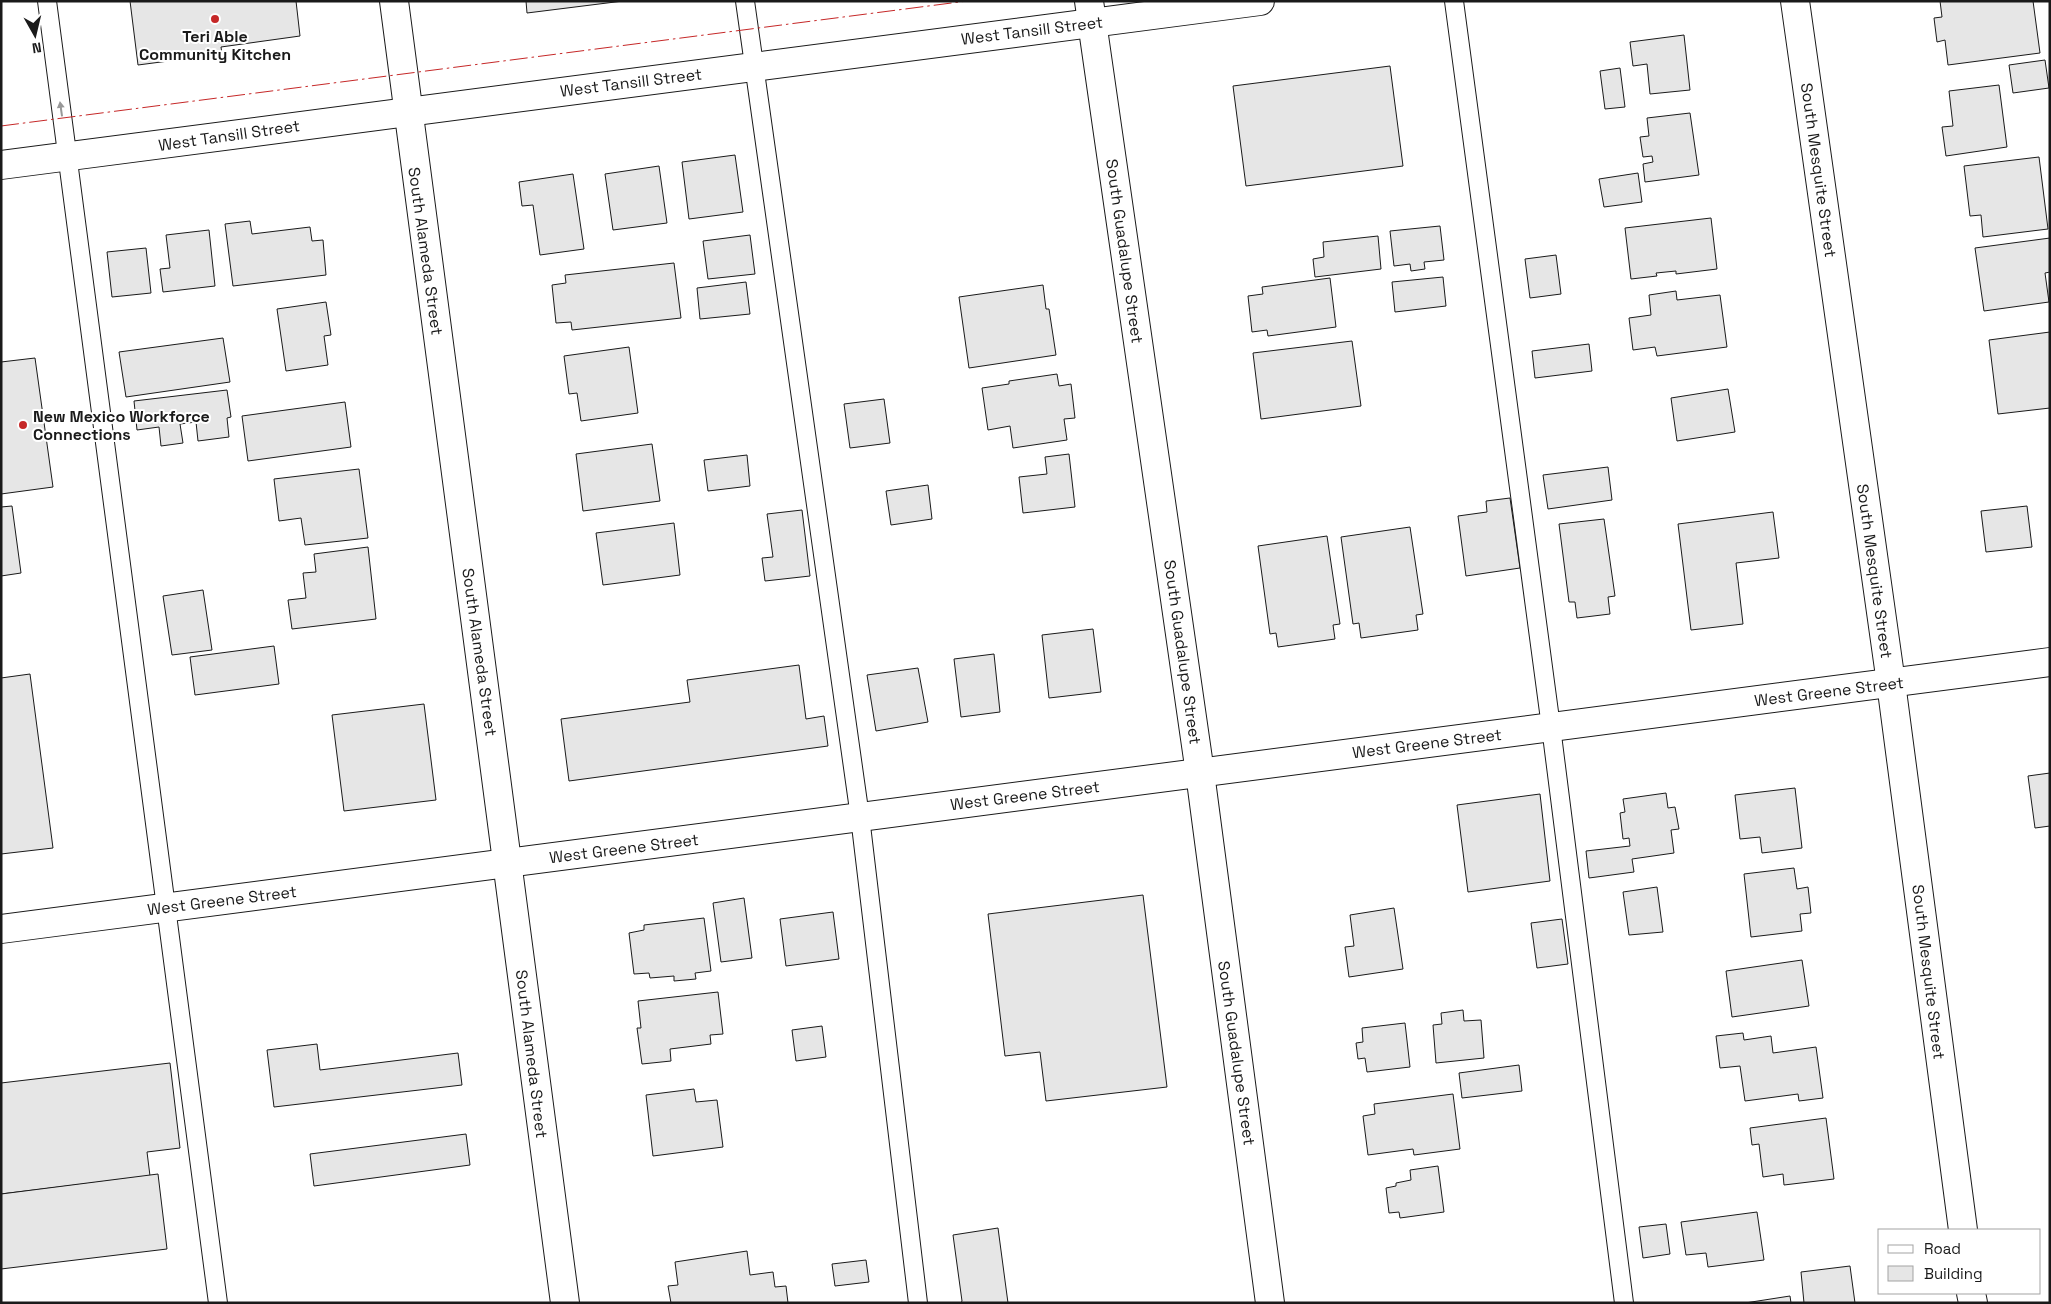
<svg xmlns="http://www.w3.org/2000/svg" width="2051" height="1304" font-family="'Space Grotesk',sans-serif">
<rect width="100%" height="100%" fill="#fff"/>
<g fill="#e6e6e6" stroke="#1a1a1a">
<path d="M 130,1 L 296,1 L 300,36 L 221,47 L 222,54 L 138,65 Z"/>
<path d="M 526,1 L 623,1 L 527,13 Z"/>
<path d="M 1940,1 L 2033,1 L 2040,53 L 1948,65 L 1945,40 L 1937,42 L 1934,18 L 1942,17 Z"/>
<path d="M 1684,35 L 1690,90 L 1650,94 L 1647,64 L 1633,66 L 1630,42 Z"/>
<path d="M 2045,60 L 2049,88 L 2013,93 L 2009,65 Z"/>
<path d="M 1390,66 L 1403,166 L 1246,186 L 1233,86 Z"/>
<path d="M 1620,68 L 1625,107 L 1605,109 L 1600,71 Z"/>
<path d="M 1999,85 L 2007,147 L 1946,156 L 1942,127 L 1953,126 L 1949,91 Z"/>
<path d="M 1690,113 L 1699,175 L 1645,182 L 1643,164 L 1653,162 L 1652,156 L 1643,157 L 1640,137 L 1649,136 L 1647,118 Z"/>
<path d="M 735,155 L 743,212 L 689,219 L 682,162 Z"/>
<path d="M 2039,157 L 2048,229 L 1983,237 L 1981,215 L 1970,216 L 1964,166 Z"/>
<path d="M 659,166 L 667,223 L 613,230 L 605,174 Z"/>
<path d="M 1638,173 L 1642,202 L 1604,207 L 1599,179 Z"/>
<path d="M 573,174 L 584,249 L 540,255 L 533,205 L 522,206 L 519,182 Z"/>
<path d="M 1711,218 L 1717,269 L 1676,274 L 1676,271 L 1656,273 L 1657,276 L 1631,279 L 1625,228 Z"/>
<path d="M 250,221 L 252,234 L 310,227 L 312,241 L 323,240 L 326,275 L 233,286 L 225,224 Z"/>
<path d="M 1440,226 L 1444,260 L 1424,262 L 1425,269 L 1411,271 L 1410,264 L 1394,266 L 1390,231 Z"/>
<path d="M 209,230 L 215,286 L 163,292 L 160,269 L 170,268 L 166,235 Z"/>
<path d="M 750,235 L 755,274 L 708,279 L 703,241 Z"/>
<path d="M 1378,236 L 1381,269 L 1315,277 L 1313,259 L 1324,257 L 1323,242 Z"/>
<path d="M 2050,238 L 2050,272 L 2045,273 L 2049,302 L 1984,311 L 1975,248 Z"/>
<path d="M 146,248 L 151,293 L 112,297 L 107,252 Z"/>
<path d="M 1556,255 L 1561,294 L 1530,298 L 1525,259 Z"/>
<path d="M 674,263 L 681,318 L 572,330 L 571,322 L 556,323 L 552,285 L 566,283 L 565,275 Z"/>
<path d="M 1443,277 L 1446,306 L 1395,312 L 1392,282 Z"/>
<path d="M 1330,278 L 1336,327 L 1268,336 L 1267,330 L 1252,332 L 1248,296 L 1263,294 L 1262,287 Z"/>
<path d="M 746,282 L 750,314 L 700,319 L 697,288 Z"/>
<path d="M 1043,285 L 1046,309 L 1049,309 L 1056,355 L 969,368 L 959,297 Z"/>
<path d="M 1676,291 L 1677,300 L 1720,295 L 1727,347 L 1657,356 L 1655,347 L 1633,350 L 1629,318 L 1651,315 L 1649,295 Z"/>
<path d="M 326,302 L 331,335 L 324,336 L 328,365 L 286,371 L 277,309 Z"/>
<path d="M 2050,332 L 2050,408 L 1998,414 L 1989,340 Z"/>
<path d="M 223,338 L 230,382 L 126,397 L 119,352 Z"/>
<path d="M 1352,341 L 1361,406 L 1261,419 L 1253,353 Z"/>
<path d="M 1589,344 L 1592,371 L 1535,378 L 1532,351 Z"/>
<path d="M 629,347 L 638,413 L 581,421 L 577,393 L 569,394 L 564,356 Z"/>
<path d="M 35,358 L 53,487 L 1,494 L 1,362 Z"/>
<path d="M 1057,374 L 1059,386 L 1071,384 L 1075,418 L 1064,419 L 1067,440 L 1013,448 L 1010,426 L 988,430 L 982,388 L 1009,384 L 1009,381 Z"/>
<path d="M 1728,389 L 1735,432 L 1677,441 L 1671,398 Z"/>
<path d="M 227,390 L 231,417 L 227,418 L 229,437 L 198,441 L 196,422 L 180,424 L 183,443 L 161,446 L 159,427 L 137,430 L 134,401 Z"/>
<path d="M 884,399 L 890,443 L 850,448 L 844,404 Z"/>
<path d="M 345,402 L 351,447 L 248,461 L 242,416 Z"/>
<path d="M 652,444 L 660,501 L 583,511 L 576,454 Z"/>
<path d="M 1069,454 L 1075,507 L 1023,513 L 1019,477 L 1047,474 L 1045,457 Z"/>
<path d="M 747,455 L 750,486 L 708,491 L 704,460 Z"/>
<path d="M 1608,467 L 1612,500 L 1548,509 L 1543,475 Z"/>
<path d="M 359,469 L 368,538 L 305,545 L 301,518 L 279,521 L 274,479 Z"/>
<path d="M 928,485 L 932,519 L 891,525 L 886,491 Z"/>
<path d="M 1510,498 L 1520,568 L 1466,576 L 1458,516 L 1487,512 L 1486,501 Z"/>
<path d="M 12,506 L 21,573 L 1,576 L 1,507 Z"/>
<path d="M 2027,506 L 2032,547 L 1986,552 L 1981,511 Z"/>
<path d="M 802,510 L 810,576 L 765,581 L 762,558 L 773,557 L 767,514 Z"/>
<path d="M 1773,512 L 1779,558 L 1736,563 L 1743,624 L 1691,630 L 1678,524 Z"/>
<path d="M 1604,519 L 1615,596 L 1608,597 L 1610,614 L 1577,618 L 1575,602 L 1569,602 L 1559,524 Z"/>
<path d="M 674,523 L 680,575 L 603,585 L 596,533 Z"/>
<path d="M 1410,527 L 1423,614 L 1416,615 L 1418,630 L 1361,638 L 1359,623 L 1353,624 L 1341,537 Z"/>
<path d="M 1327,536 L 1340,624 L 1333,625 L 1335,639 L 1278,647 L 1276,633 L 1270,634 L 1258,546 Z"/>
<path d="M 368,547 L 376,619 L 292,629 L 288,600 L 306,598 L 303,573 L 316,572 L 314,554 Z"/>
<path d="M 203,590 L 212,650 L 172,655 L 163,596 Z"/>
<path d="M 1093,629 L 1101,692 L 1049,698 L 1042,635 Z"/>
<path d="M 274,646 L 279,684 L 195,695 L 190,657 Z"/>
<path d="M 994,654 L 1000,712 L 961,717 L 954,659 Z"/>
<path d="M 799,665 L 806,719 L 824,716 L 828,746 L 569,781 L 561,719 L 690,702 L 687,680 Z"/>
<path d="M 918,668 L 928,722 L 876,731 L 867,675 Z"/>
<path d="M 30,674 L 53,848 L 1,854 L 1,678 Z"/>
<path d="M 424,704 L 436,800 L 344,811 L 332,715 Z"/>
<path d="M 2050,773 L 2050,826 L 2035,828 L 2028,776 Z"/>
<path d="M 1795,788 L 1802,848 L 1762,853 L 1760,837 L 1740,839 L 1735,795 Z"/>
<path d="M 1666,793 L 1668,808 L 1675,807 L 1679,829 L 1671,830 L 1674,853 L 1632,859 L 1634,872 L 1589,878 L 1586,851 L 1630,846 L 1629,838 L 1623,839 L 1620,813 L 1625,812 L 1623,799 Z"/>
<path d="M 1540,794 L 1550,881 L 1468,892 L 1457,805 Z"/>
<path d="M 1794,868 L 1797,889 L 1808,887 L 1811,913 L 1800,914 L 1802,931 L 1751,937 L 1744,874 Z"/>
<path d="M 1657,887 L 1663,932 L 1629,935 L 1623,892 Z"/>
<path d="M 1143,895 L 1167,1087 L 1046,1101 L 1040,1052 L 1005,1056 L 988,914 Z"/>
<path d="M 744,898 L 752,958 L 721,962 L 713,903 Z"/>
<path d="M 1394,908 L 1403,969 L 1349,977 L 1345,947 L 1354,946 L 1350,915 Z"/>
<path d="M 833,912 L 839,959 L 786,966 L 780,919 Z"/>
<path d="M 704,918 L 711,971 L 695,973 L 696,979 L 674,981 L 674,976 L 650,978 L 649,973 L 634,974 L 629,933 L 644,930 L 644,925 Z"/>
<path d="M 1562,919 L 1568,964 L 1537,968 L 1531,923 Z"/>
<path d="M 1802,960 L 1809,1006 L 1732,1017 L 1726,971 Z"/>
<path d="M 718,992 L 723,1034 L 710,1035 L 711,1044 L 670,1049 L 671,1061 L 642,1064 L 637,1028 L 641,1028 L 638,1001 Z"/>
<path d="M 1463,1010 L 1464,1021 L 1481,1020 L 1484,1058 L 1436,1063 L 1433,1025 L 1442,1024 L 1441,1013 Z"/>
<path d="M 1405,1023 L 1410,1067 L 1367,1072 L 1365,1058 L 1358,1059 L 1356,1043 L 1363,1042 L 1362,1028 Z"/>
<path d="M 822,1026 L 826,1057 L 796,1061 L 792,1030 Z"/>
<path d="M 1743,1033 L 1744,1040 L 1771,1036 L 1773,1053 L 1816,1047 L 1823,1098 L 1799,1101 L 1798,1094 L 1745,1101 L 1740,1066 L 1720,1068 L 1716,1036 Z"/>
<path d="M 317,1044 L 320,1070 L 458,1053 L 462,1085 L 274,1107 L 267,1050 Z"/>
<path d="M 170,1063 L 180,1148 L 147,1152 L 150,1176 L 1,1194 L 1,1083 Z"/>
<path d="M 1519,1065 L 1522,1091 L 1462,1098 L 1459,1073 Z"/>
<path d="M 694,1089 L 696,1102 L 717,1100 L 723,1147 L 653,1156 L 646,1095 Z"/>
<path d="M 1453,1094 L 1460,1149 L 1414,1155 L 1413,1149 L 1368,1155 L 1363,1116 L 1375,1114 L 1374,1104 Z"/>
<path d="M 1826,1118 L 1834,1179 L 1784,1185 L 1783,1174 L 1763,1177 L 1759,1144 L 1752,1145 L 1750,1128 Z"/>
<path d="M 466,1134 L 470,1165 L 314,1186 L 310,1154 Z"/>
<path d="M 1438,1166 L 1444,1212 L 1400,1218 L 1399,1212 L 1389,1213 L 1386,1188 L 1396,1186 L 1396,1183 L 1411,1180 L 1410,1170 Z"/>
<path d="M 158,1174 L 167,1249 L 1,1269 L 1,1194 Z"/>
<path d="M 1757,1212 L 1764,1260 L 1708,1267 L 1706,1253 L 1686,1255 L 1681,1222 Z"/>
<path d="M 1666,1224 L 1670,1254 L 1643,1258 L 1639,1227 Z"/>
<path d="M 998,1228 L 1008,1303 L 961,1303 L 962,1301 L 953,1235 Z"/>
<path d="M 747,1251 L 750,1275 L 773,1272 L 775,1287 L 786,1286 L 788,1303 L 671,1303 L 668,1286 L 678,1285 L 675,1262 Z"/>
<path d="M 866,1260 L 869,1282 L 835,1286 L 832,1264 Z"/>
<path d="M 1850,1266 L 1855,1303 L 1804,1303 L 1801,1272 Z"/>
<path d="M 1790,1296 L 1791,1303 L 1745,1303 Z"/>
</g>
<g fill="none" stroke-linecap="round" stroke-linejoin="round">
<defs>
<g id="lane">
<path d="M 47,1 L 218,1303"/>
<path d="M 745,1 L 860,817 L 918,1303"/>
<path d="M 1454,1 L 1551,727 L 1624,1303"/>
</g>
<g id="street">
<path d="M 394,1 L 565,1303"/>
<path d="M 1089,1 L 1200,773 L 1270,1303"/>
<path d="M 1795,1 L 1891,683 L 1963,1230"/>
<path d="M 1,165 L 1260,1"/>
<path d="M 1971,1293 L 1973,1303"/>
</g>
<path id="secondary" d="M 1,929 L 2050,662"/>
</defs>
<use href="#lane" stroke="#1a1a1a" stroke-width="20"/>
<use href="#street" stroke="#1a1a1a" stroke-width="30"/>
<use href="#secondary" stroke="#1a1a1a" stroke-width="30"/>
<use href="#lane" stroke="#fff" stroke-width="18"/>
<use href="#street" stroke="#fff" stroke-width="28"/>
<use href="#secondary" stroke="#fff" stroke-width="28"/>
<path stroke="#c62828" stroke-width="1" stroke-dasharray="18 4 2.5 4" stroke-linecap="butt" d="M 1,126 L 967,1"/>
</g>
<defs><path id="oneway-solid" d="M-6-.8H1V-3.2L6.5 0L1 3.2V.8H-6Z" transform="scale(1.25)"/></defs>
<use fill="#989898" href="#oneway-solid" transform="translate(61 109) rotate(-98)"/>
<g fill="#c62828" stroke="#fff" stroke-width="2">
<circle cx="215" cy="19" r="5"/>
<circle cx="23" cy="425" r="5"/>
</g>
<g text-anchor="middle" stroke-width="4" stroke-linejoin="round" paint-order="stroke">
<g font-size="16" fill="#1a1a1a" stroke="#fff">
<text transform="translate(1032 30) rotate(-7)" y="6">West Tansill Street</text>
<text transform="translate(631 82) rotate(-7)" y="6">West Tansill Street</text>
<text transform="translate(229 135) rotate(-8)" y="6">West Tansill Street</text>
<text transform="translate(1819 170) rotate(82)" y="6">South Mesquite Street</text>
<text transform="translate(426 251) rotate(82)" y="6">South Alameda Street</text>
<text transform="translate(1125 251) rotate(82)" y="6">South Guadalupe Street</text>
<text transform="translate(1875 571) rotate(82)" y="6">South Mesquite Street</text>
<text transform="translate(480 652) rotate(82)" y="6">South Alameda Street</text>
<text transform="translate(1183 652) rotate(82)" y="6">South Guadalupe Street</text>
<text transform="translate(1829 691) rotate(-7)" y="6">West Greene Street</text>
<text transform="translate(1427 743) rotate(-7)" y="6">West Greene Street</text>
<text transform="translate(1025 795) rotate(-7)" y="6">West Greene Street</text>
<text transform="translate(624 848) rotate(-7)" y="6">West Greene Street</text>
<text transform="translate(222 900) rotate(-7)" y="6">West Greene Street</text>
<text transform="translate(1929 972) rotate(83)" y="6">South Mesquite Street</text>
<text transform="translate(1237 1053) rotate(82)" y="6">South Guadalupe Street</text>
<text transform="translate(532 1054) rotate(83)" y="6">South Alameda Street</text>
</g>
<g font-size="16" font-weight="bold" fill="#1a1a1a" stroke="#fff">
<text x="215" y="42">Teri Able<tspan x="215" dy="18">Community Kitchen</tspan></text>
<text x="33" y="422" text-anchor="start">New Mexico Workforce<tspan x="33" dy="18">Connections</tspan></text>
</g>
</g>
<rect width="2051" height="1304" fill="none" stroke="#1a1a1a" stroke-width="5"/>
<rect x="1878" y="1229" width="162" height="65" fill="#ffffff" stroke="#a3a3a3"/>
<rect x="1888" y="1245" width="25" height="8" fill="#ffffff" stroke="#a3a3a3"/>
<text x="1924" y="1254" font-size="15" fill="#1a1a1a">Road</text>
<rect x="1888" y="1266" width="25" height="15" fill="#e6e6e6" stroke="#a3a3a3"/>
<text x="1924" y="1279" font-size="15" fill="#1a1a1a">Building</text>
<g transform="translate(35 35) rotate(172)" stroke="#ffffff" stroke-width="4" paint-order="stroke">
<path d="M0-4L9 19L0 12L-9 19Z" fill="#1a1a1a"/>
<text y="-8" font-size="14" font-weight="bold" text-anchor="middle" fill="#1a1a1a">N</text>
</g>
</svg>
